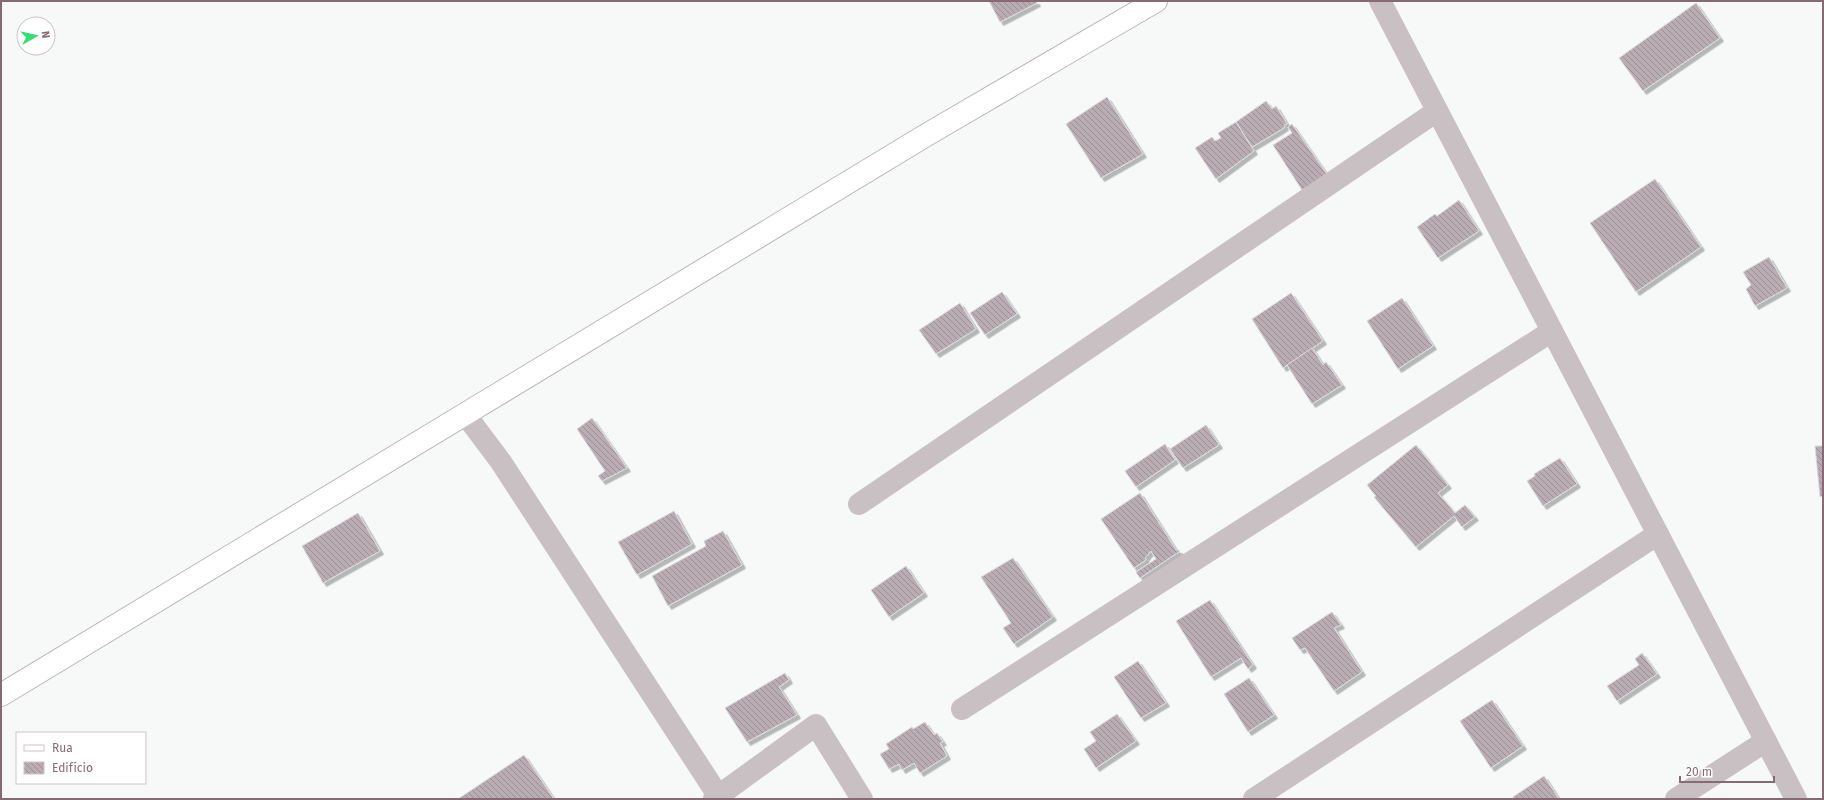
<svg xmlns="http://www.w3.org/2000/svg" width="1824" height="800" font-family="'Fira Sans',sans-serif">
<defs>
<pattern id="building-back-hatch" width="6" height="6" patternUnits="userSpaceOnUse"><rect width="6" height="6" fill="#b9acb2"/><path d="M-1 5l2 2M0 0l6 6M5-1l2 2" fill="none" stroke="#9c9095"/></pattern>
<filter id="shadow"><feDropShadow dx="3.5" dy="3.5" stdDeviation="0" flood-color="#0004"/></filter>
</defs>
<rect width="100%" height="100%" fill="#f7f9f9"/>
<g fill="url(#building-back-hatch)" stroke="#d9dbdb" filter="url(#shadow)">
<path d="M 989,1 L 1036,1 L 1037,3 L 1000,22 Z"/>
<path d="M 1696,3 L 1720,38 L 1643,91 L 1619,58 Z"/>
<path d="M 1107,97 L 1143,154 L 1101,178 L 1066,124 Z"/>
<path d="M 1266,101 L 1272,109 L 1276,106 L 1287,124 L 1284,125 L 1285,127 L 1279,131 L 1252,147 L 1236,122 Z"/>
<path d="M 1236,122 L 1254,151 L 1216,179 L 1195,148 L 1212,137 L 1215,141 L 1221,138 L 1218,133 Z"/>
<path d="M 1292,124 L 1328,176 L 1302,190 L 1273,145 L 1292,133 L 1288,127 Z"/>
<path d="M 1655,179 L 1701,247 L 1636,292 L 1590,223 Z"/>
<path d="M 1459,200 L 1479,231 L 1438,258 L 1417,227 L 1435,214 L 1437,216 Z"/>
<path d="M 1769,257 L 1787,288 L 1755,306 L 1746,289 L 1751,285 L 1743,272 Z"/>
<path d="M 1002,292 L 1017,314 L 985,335 L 970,313 Z"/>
<path d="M 1291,293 L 1323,341 L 1283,368 L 1252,319 Z"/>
<path d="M 1402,298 L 1433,346 L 1398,369 L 1367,321 Z"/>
<path d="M 960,303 L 976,329 L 936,354 L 919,330 Z"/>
<path d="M 1312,348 L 1323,365 L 1326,362 L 1342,385 L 1312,404 L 1287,365 Z"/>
<path d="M 592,418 L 627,468 L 602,481 L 598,476 L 605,471 L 577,429 Z"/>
<path d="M 1206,425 L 1219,445 L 1183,468 L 1170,449 Z"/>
<path d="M 1165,444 L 1175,460 L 1136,487 L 1125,471 Z"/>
<path d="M 1416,445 L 1448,485 L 1438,493 L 1455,513 L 1465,505 L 1475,517 L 1462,527 L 1454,516 L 1416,547 L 1374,497 L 1376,496 L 1367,485 Z"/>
<path d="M 1815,446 L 1823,446 L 1823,496 L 1820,497 Z"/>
<path d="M 1560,458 L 1577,484 L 1543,506 L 1527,481 L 1535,476 L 1534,474 Z"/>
<path d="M 1140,493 L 1176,550 L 1178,550 L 1180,551 L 1140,578 L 1136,572 L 1156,559 L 1151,551 L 1145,558 L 1146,560 L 1134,568 L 1101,519 Z"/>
<path d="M 674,511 L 692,544 L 637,575 L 618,542 Z"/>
<path d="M 358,513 L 380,551 L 323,583 L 302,546 Z"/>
<path d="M 723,531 L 742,565 L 668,606 L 652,576 L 706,546 L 704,541 Z"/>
<path d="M 1013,558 L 1053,617 L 1014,644 L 1003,628 L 1011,623 L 981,577 Z"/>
<path d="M 906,566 L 924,593 L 889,617 L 871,590 Z"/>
<path d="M 1210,600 L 1253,665 L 1248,669 L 1241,658 L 1211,677 L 1176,621 Z"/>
<path d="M 1332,612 L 1341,625 L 1334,628 L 1362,672 L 1334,691 L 1305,648 L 1300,650 L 1292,638 Z"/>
<path d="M 1642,653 L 1657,674 L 1617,701 L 1607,686 L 1639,665 L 1635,659 Z"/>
<path d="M 1138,661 L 1166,703 L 1141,718 L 1114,677 Z"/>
<path d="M 785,673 L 789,680 L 779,687 L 797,715 L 747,742 L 725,708 Z"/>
<path d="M 1249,678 L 1274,715 L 1248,732 L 1224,694 Z"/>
<path d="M 1492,700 L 1523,746 L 1491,768 L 1460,721 Z"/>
<path d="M 1117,714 L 1136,741 L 1096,768 L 1084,749 L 1096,741 L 1090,732 Z"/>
<path d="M 925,722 L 934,735 L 937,733 L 943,742 L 940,743 L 947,756 L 920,773 L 914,763 L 902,770 L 899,764 L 889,769 L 880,754 L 889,749 L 886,744 L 912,727 L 913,729 Z"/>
<path d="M 524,755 L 554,799 L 458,799 Z"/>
<path d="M 1544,776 L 1559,799 L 1514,799 L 1513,797 Z"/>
</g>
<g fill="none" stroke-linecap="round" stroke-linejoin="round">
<defs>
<path id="secondary" d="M 1,695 L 928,134 L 1156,1"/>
</defs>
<use href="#secondary" stroke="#bfb5b9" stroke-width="24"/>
<g stroke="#c9c0c4" stroke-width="22">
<path d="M 1380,1 L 1796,799"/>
<path d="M 465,414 L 501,462 L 719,797"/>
<path d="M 859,504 L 1437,111"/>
<path d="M 962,709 L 1552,331"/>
<path d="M 714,799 L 816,725 L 862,799"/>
<path d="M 1254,799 L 1658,534"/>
<path d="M 1676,799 L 1766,741"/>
</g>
<use href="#secondary" stroke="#fff" stroke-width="22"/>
</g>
<rect width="1824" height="800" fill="none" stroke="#876a76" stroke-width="4"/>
<rect x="16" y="732" width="130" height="52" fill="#ffffff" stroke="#cfc3c8"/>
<rect x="24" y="745" width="20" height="6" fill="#ffffff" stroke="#cfc3c8"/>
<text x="52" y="752" font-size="12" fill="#876a76">Rua</text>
<rect x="24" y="762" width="20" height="12" fill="url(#building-back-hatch)" stroke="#cfc3c8"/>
<text x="52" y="772" font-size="12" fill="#876a76">Edifício</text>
<g transform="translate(36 36) rotate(82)"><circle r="19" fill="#ffffff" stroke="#cfc3c8"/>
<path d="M0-3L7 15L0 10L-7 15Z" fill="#33de75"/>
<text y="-6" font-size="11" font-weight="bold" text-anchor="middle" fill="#876a76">N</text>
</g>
<path d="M1680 776v6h94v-6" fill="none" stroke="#876a76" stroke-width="2"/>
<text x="1686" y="776" font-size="12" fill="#876a76" stroke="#ffffff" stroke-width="3" paint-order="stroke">20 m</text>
</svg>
